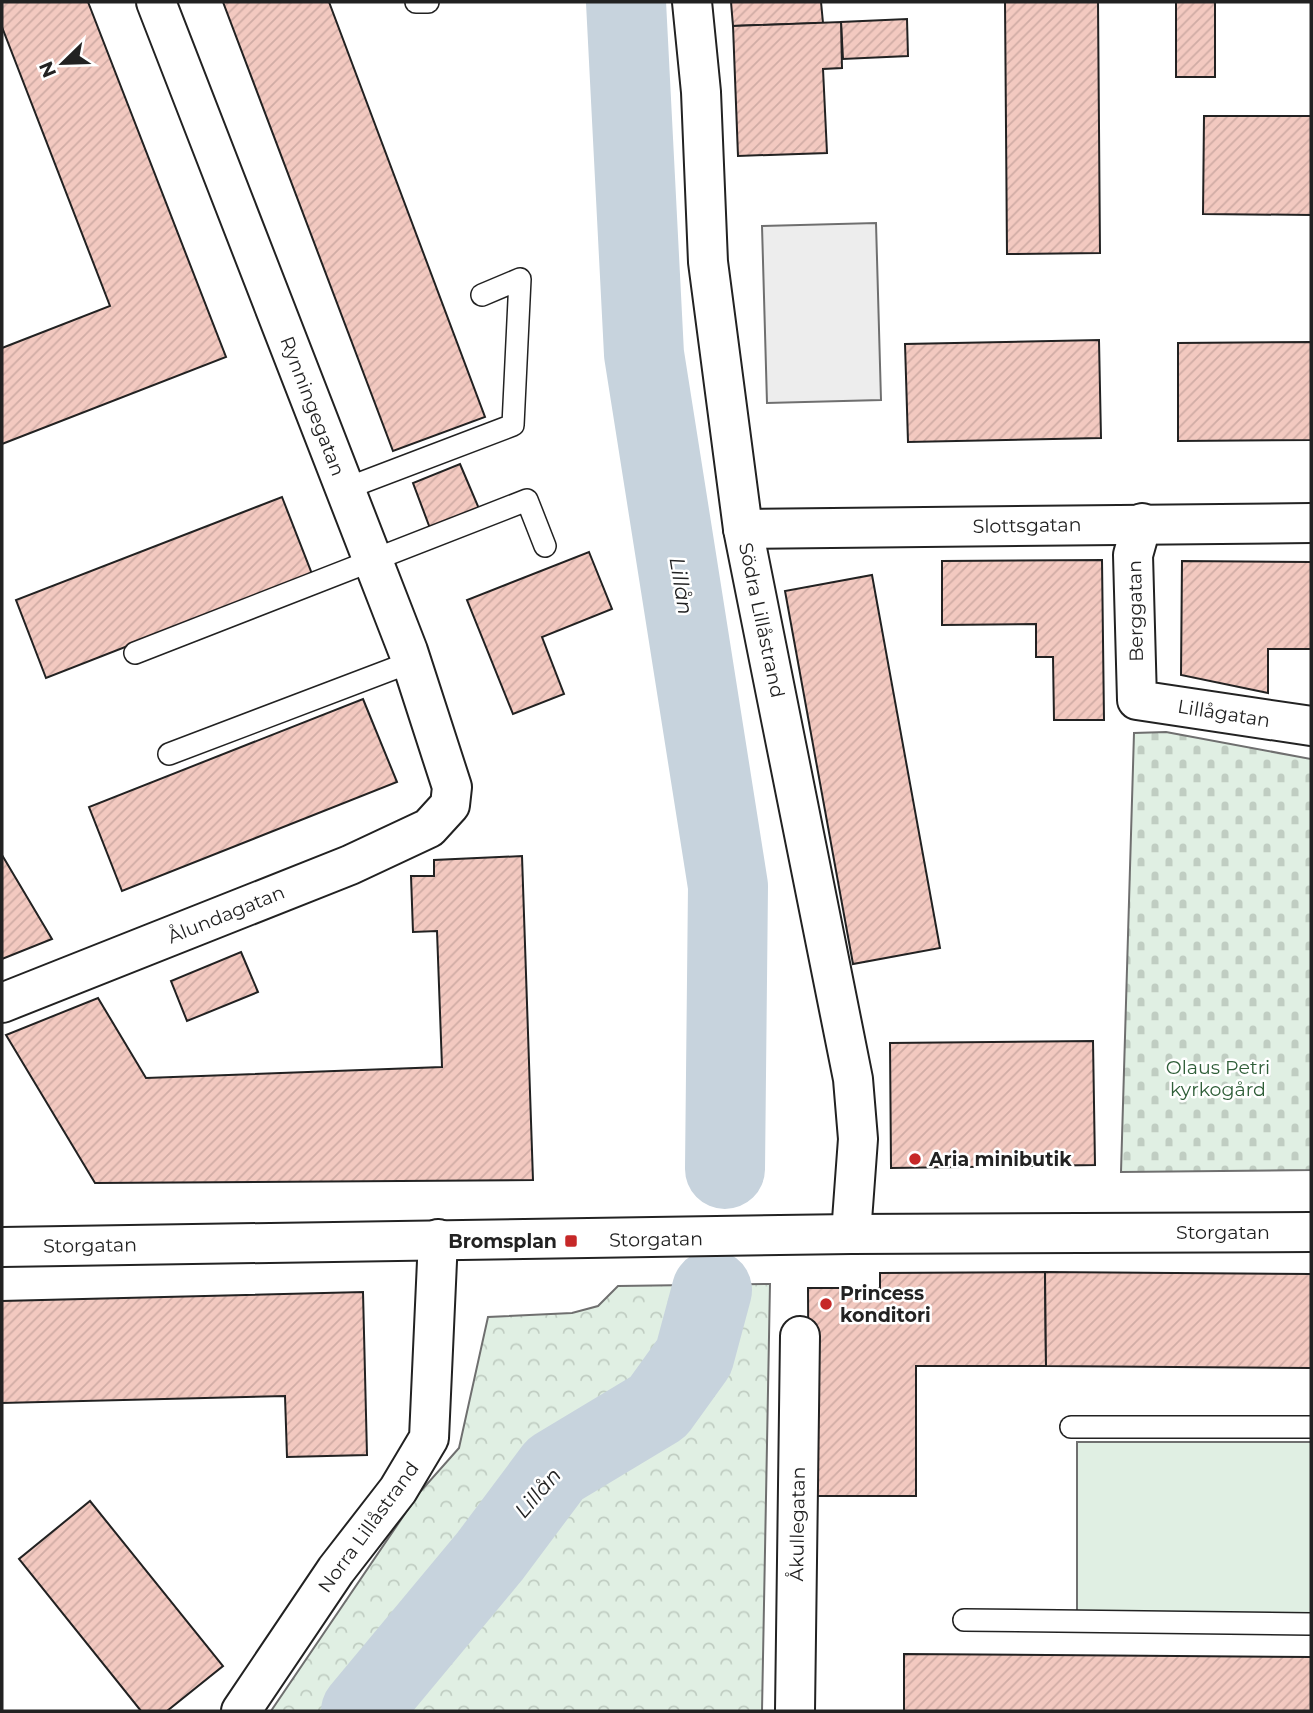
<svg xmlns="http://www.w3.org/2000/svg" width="1313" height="1713" font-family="Montserrat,sans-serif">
<defs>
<pattern id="cemetery-stones" width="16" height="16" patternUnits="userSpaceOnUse" patternTransform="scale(1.75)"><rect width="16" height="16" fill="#e0efe3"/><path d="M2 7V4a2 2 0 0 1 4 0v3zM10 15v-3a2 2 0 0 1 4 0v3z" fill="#c0cdc2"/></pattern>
<pattern id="park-crowns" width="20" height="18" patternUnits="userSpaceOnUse" patternTransform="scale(1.75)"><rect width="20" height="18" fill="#e0efe3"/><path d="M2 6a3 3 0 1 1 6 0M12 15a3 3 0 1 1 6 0" fill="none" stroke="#c0cdc2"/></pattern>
<pattern id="building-hatch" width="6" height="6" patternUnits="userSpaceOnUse" patternTransform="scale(1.75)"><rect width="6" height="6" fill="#f3c9c0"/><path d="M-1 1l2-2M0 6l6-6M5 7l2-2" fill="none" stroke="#d0aca5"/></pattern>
</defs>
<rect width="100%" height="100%" fill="#fff"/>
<path fill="url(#cemetery-stones)" stroke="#6f6f6f" stroke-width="2" d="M 1166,732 L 1311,759 L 1311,1170 L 1121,1172 L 1134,733 Z"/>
<path fill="url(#park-crowns)" stroke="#6f6f6f" stroke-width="2" d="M 770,1284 L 762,1711 L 271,1711 L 419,1493 L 459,1448 L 488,1317 L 572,1313 L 598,1306 L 618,1286 Z"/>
<rect fill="#e0efe3" stroke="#6f6f6f" stroke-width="2" x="1077" y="1442" width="234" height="178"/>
<path fill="#ededed" stroke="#6f6f6f" stroke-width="2" d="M 876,223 L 881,400 L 767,403 L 762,226 Z"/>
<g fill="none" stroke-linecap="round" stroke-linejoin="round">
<g stroke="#c7d3dd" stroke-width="80">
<path d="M 626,2 L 644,354 L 728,886 L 725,1169"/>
<path d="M 361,1711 L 490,1556 L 555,1469 L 658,1407 L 694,1357 L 712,1290"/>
</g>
</g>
<g fill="url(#building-hatch)" stroke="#222" stroke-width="2">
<path d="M 2,2 L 88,2 L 226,357 L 2,444 L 2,348 L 110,306 L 2,27 Z"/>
<path d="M 223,2 L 329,2 L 485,417 L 393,451 Z"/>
<path d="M 731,2 L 821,2 L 823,23 L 733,26 Z"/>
<path d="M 1005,2 L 1098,2 L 1100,253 L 1007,254 Z"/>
<rect x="1176" y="2" width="39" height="75"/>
<path d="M 907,19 L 908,56 L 843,59 L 841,22 Z"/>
<path d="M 841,22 L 842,68 L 823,69 L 827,153 L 738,156 L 733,26 Z"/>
<path d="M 1204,116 L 1311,116 L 1311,215 L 1203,214 Z"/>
<path d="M 1099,340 L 1101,438 L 908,442 L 905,344 Z"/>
<path d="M 1311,342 L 1311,440 L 1178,441 L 1178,343 Z"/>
<path d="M 460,464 L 480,511 L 431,531 L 413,483 Z"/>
<path d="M 282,497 L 312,574 L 46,678 L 16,600 Z"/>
<path d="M 589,552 L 612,609 L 542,637 L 564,694 L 513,714 L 467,600 Z"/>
<path d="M 1102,560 L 1104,720 L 1054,720 L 1053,657 L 1036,657 L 1036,624 L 942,625 L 942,561 Z"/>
<path d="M 1182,561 L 1311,562 L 1311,649 L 1268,649 L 1268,693 L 1181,675 Z"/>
<path d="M 872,575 L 940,948 L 853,964 L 785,591 Z"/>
<path d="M 363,699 L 397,782 L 122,891 L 89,807 Z"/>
<path d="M 2,855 L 52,939 L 2,959 Z"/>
<path d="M 522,856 L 533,1180 L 95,1183 L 6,1035 L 98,998 L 146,1078 L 442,1067 L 437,931 L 413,932 L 411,876 L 434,876 L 434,860 Z"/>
<path d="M 241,952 L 258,992 L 187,1021 L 171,981 Z"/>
<path d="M 1093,1041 L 1095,1165 L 891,1168 L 890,1043 Z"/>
<path d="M 1045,1272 L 1046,1366 L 916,1366 L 916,1496 L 809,1496 L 808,1288 L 880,1288 L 880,1273 Z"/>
<path d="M 1045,1272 L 1311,1274 L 1311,1368 L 1046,1366 Z"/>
<path d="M 363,1292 L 367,1455 L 287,1457 L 285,1396 L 2,1403 L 2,1301 Z"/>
<path d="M 90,1501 L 223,1666 L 167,1711 L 141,1711 L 19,1559 Z"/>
<path d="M 904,1654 L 1311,1657 L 1311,1711 L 904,1711 Z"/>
</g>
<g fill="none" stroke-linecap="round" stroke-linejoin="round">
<defs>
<g id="lane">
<path d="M 416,2 L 428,2"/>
<path d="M 345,489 L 513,425 L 520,279 L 482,295"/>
<path d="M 135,653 L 527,500 L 545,546"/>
<path d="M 169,754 L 411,662"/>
<path d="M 1071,1427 L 1311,1427"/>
<path d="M 964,1620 L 1311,1624"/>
</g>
<g id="street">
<path d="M 692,2 L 701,92 L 708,262 L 743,529 L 853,1079 L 858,1139 L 851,1234"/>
<path d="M 1142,523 L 1133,555 L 1137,700 L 1311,726"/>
<path d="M 743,529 L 1311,523"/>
<path d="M 2,1003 L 350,865 L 429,828 L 450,805 L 452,787 L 408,651 L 156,2"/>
<path d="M 241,1711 L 336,1570 L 398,1490 L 429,1438 L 438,1239"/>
<path d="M 795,1711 L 800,1336"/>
</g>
<path id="secondary" d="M 2,1247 L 851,1234 L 1311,1232"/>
</defs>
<use href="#lane" stroke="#222" stroke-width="24"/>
<use href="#street" stroke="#222" stroke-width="42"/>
<use href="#secondary" stroke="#222" stroke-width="42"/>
<use href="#lane" stroke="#fff" stroke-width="21"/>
<use href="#street" stroke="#fff" stroke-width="38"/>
<use href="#secondary" stroke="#fff" stroke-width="38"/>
</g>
<g fill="#c62828" stroke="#fff" stroke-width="2.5">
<circle cx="915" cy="1159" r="7"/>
<rect x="564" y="1234" width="14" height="14" rx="3.5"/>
<circle cx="826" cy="1304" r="7"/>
</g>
<g text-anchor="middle" stroke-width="5" stroke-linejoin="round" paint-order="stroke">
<g font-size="19" fill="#222" stroke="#fff">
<text transform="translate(313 406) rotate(69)" y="7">Rynningegatan</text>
<text transform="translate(1027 525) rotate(-1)" y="7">Slottsgatan</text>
<text transform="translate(1135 611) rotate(-91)" y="7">Berggatan</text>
<text transform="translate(762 620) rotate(78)" y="7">Södra Lillåstrand</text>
<text transform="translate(1224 713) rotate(9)" y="7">Lillågatan</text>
<text transform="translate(226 914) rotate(-22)" y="7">Ålundagatan</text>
<text x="1223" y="1239">Storgatan</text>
<text transform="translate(656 1239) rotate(-1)" y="7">Storgatan</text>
<text transform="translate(90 1245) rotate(-1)" y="7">Storgatan</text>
<text transform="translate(797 1524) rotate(-89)" y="7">Åkullegatan</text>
<text transform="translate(368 1527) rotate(-54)" y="7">Norra Lillåstrand</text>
</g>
<g font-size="19" fill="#2f5e38" stroke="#fff">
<text x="1218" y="1074">Olaus Petri<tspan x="1218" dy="22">kyrkogård</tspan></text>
</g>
<g font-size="19" font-weight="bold" fill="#222" stroke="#fff" text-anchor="start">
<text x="929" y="1166">Aria minibutik</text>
<text x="557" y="1248" text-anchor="end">Bromsplan</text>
<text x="840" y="1300">Princess<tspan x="840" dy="22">konditori</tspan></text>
</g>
<g font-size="21" font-style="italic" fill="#222" stroke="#fff">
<text transform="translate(681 586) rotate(81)" y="7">Lillån</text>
<text transform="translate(538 1493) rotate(-49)" y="7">Lillån</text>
</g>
</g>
<rect width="1313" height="1713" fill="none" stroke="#222222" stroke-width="7"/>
<g transform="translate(63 63) rotate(247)" stroke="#ffffff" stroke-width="5" paint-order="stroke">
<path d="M0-5L12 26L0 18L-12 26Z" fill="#222222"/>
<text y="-10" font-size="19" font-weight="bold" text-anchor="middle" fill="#222222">N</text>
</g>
</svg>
